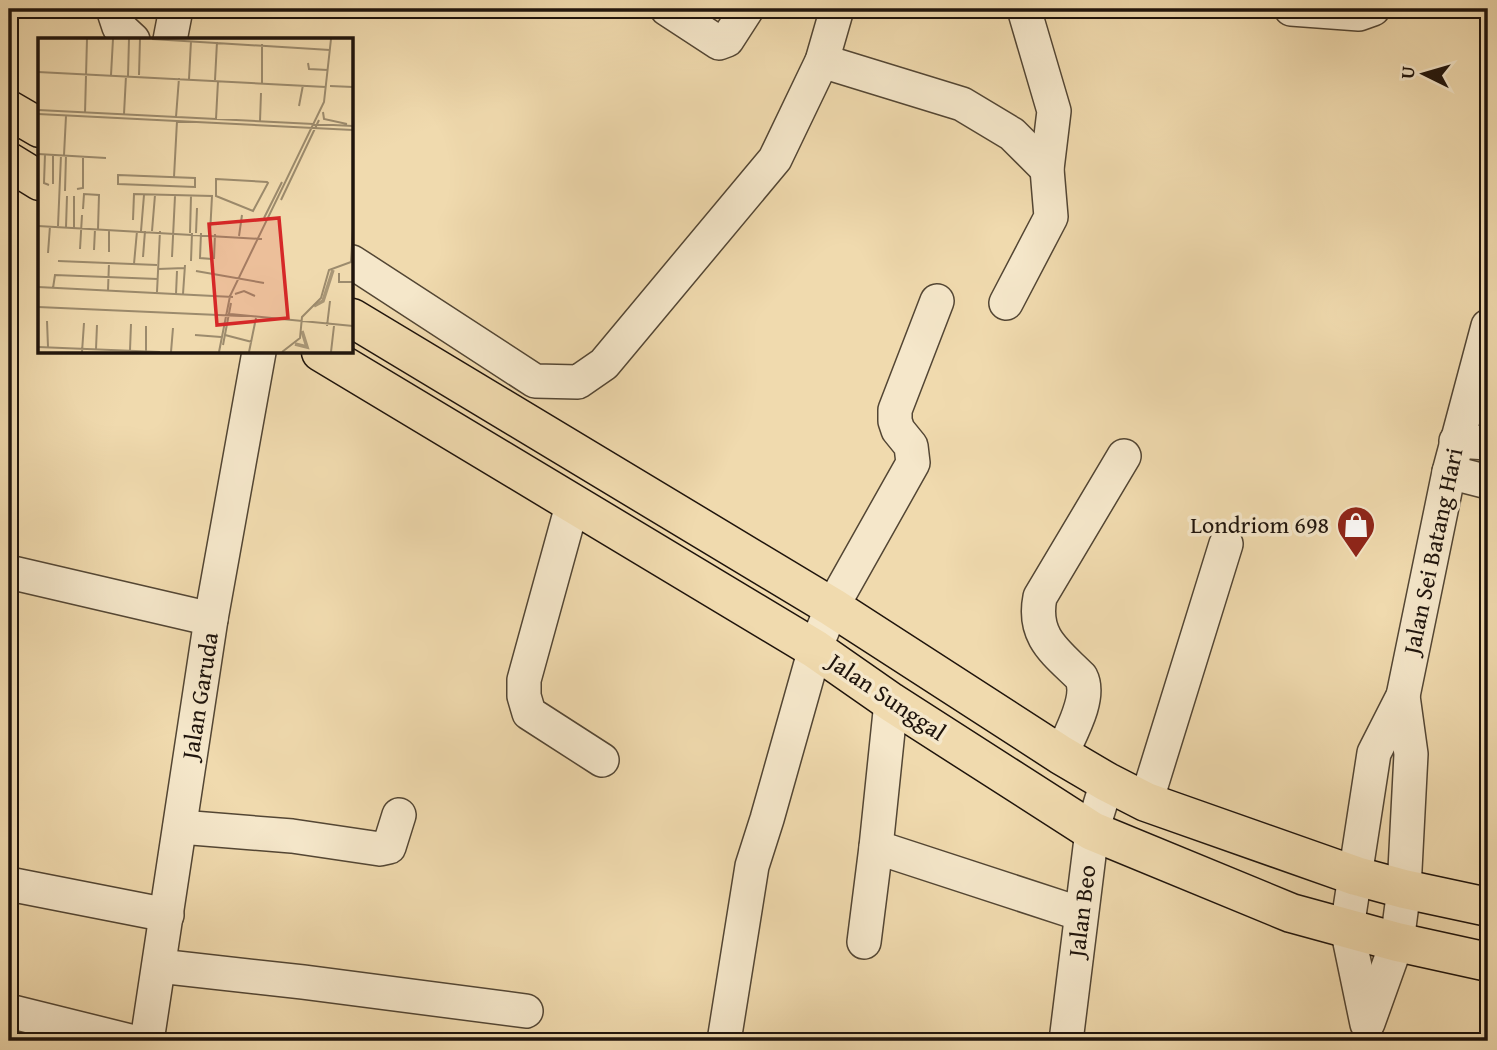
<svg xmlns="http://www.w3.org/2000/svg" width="1497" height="1050" font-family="'Gentium Book Plus',serif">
<rect width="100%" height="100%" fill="#f0daae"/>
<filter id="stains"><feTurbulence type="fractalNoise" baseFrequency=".00286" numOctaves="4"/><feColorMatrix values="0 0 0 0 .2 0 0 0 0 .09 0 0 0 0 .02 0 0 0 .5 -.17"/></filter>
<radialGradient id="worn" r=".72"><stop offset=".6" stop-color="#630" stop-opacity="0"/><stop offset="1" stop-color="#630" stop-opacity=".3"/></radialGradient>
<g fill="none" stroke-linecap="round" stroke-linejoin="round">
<defs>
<g id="minor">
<path d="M 113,9 L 119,27 L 133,40"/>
<path d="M 667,9 L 719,43 L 727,40 L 747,9"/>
<path d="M 1291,9 L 1359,14 L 1373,9"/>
<path d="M 170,40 L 176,9"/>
<path d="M 822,61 L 962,104 L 1012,134 L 1047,169"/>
<path d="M 352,262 L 535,381 L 578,382 L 604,364 L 775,159 L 822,61 L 837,9"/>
<path d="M 1006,303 L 1051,217 L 1047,169 L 1054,111 L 1024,9"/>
<path d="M 1456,441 L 1488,443"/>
<path d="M 1449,472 L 1488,482"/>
<path d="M 573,502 L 524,680 L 524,696 L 529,713 L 602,760"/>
<path d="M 9,572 L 211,619"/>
<path d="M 1061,755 C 1069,736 1092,698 1081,677 C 1056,652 1032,637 1040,597 L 1124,456"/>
<path d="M 1146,802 L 1226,544"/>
<path d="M 180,827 L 292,836 L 380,849 L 389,847 L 399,815"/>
<path d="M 876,847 L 1081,914"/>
<path d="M 14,885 L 167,915"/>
<path d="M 864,942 L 876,847 L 891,702"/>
<path d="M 159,966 L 303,982 L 526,1011"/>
<path d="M 9,1011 L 130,1041"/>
<path d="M 1368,1023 L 1397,942 L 1404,889 L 1411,754 L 1403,696"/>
<path d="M 1367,1024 L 1347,928 L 1374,753 L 1403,696 L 1449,472 L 1488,326"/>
<path d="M 147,1041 L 211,619 L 259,352"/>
<path d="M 724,1041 L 752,866 L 767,819 L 815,649 L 832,607 L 913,463 L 911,446 L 898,430 L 895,421 L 895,410 L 937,301"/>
<path d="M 1066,1041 L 1092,831 L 1107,782"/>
</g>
<g id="major">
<path d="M 9,110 L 40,128"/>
<path d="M 9,162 L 40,181"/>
<path d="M 352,318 L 832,607 L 1061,755 L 1107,782 L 1146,802 L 1356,876 L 1404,889 L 1488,907"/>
<path d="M 321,352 L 815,649 L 891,702 L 1092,831 L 1291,913 L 1397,942 L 1488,962"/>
</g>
</defs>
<use href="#minor" stroke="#534634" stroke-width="36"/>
<use href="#major" stroke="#1f140c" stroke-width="41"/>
<use href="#minor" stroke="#f5e7ca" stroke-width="33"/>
<use href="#major" stroke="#f0daae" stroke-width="38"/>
</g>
<defs>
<symbol id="shop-pin" viewBox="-11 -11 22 30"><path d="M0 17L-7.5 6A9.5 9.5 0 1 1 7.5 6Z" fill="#8f2418" stroke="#f5e7ca"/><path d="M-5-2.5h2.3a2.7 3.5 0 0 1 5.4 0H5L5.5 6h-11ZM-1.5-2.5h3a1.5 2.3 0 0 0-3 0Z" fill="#fff"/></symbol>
</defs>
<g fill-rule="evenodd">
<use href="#shop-pin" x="1334" y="503" width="44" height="60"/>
</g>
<g text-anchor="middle" stroke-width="7" stroke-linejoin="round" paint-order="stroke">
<g font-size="24" fill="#1f140c" stroke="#f5e7ca" text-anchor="end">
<text x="1329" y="533">Londriom 698</text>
</g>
<g font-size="24" fill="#1f140c" stroke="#f5e7ca">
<text transform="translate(1433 551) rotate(-78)" y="8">Jalan Sei Batang Hari</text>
<text transform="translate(200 696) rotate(-81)" y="8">Jalan Garuda</text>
<text transform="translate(887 697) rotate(34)" y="8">Jalan Sunggal</text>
<text transform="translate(1082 911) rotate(-83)" y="8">Jalan Beo</text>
</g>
</g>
<g transform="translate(38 38)">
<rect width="315" height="315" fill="#f0daae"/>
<path fill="none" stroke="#a99777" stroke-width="3.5" d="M 276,268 L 285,263 L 295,232M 257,306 L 269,309 L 264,293"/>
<path fill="none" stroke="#9c8b6d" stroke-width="2" d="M 114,1 L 292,12M 270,25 L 271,31 L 290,32M 0,34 L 288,49M 73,37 L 75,1M 101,37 L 102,1M 90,38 L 91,1M 151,41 L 153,3M 177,42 L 179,4M 224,45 L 224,6M 292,48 L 315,49M 261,68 L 265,47M 0,72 L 315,88M 285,74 L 286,81 L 309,86M 47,75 L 49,1M 0,76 L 315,92M 86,76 L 88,38M 138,79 L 141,40M 178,81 L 180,43M 222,83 L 223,55M 0,116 L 68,120M 7,116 L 6,145 L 11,147M 26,117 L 28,78M 80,137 L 157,140 L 157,149 L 80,146 ZM 136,139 L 139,83M 178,141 L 229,144 L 230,145 L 215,173 L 178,158 ZM 15,146 L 15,117M 39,151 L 45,150 L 45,119M 27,153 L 28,117M 243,162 L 281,82M 45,171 L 46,156 L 61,157 L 60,191M 226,180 L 244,144M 95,182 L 96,156 L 174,158 L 172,196M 0,188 L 224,201M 20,188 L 23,117M 28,189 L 29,158M 36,190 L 36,158M 103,193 L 106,157M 114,193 L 117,157M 152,195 L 153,158M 158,195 L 159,170M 163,195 L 162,220 L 174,221M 201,198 L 204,177M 42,211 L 44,177M 56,212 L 57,191M 71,214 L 71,192M 10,215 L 12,188M 105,219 L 107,193M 134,219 L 137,158M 176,221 L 177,196M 20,223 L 119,227M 153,223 L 154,195M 96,226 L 99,193M 120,231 L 147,230M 158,233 L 226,245M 301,235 L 301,244 L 315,244M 0,249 L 195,259M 15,250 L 17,237 L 120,241M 70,252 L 71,225M 119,254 L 122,193M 138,256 L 139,233M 145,256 L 147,227M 197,256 L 206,253 L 217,258M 0,269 L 203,278M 192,276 L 315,288M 9,283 L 10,309M 289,288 L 292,263M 157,297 L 183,299M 187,297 L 214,304M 185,307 L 193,265M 0,309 L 122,314M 58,311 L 59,287M 92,312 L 93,286M 108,313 L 108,288M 44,314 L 46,285M 133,314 L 135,290M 181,314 L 192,258 L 286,64 L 293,1M 211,314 L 218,280M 244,314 L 262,300 L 264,279 L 283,260 L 291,232 L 313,224 L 315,190M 293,314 L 296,288"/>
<path fill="#d62828" fill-opacity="0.15" stroke="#d62828" stroke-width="3.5" d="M 241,180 L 250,280 L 179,287 L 171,186 Z"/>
<rect width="315" height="315" fill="none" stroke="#1f140c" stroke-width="3.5"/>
</g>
<rect width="1497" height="1050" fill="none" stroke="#f0daae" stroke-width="35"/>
<rect x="10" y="10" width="1476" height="1029" fill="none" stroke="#1f140c" stroke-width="3.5"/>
<rect x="18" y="18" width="1462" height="1015" fill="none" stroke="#1f140c" stroke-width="2"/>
<g transform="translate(1424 74) rotate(275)" stroke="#f5e7ca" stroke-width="5" paint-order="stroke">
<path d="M0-5L12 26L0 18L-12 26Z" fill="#1f140c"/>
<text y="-10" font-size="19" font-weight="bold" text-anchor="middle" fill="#1f140c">U</text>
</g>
<rect width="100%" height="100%" filter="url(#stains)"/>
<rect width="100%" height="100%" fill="url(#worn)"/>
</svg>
